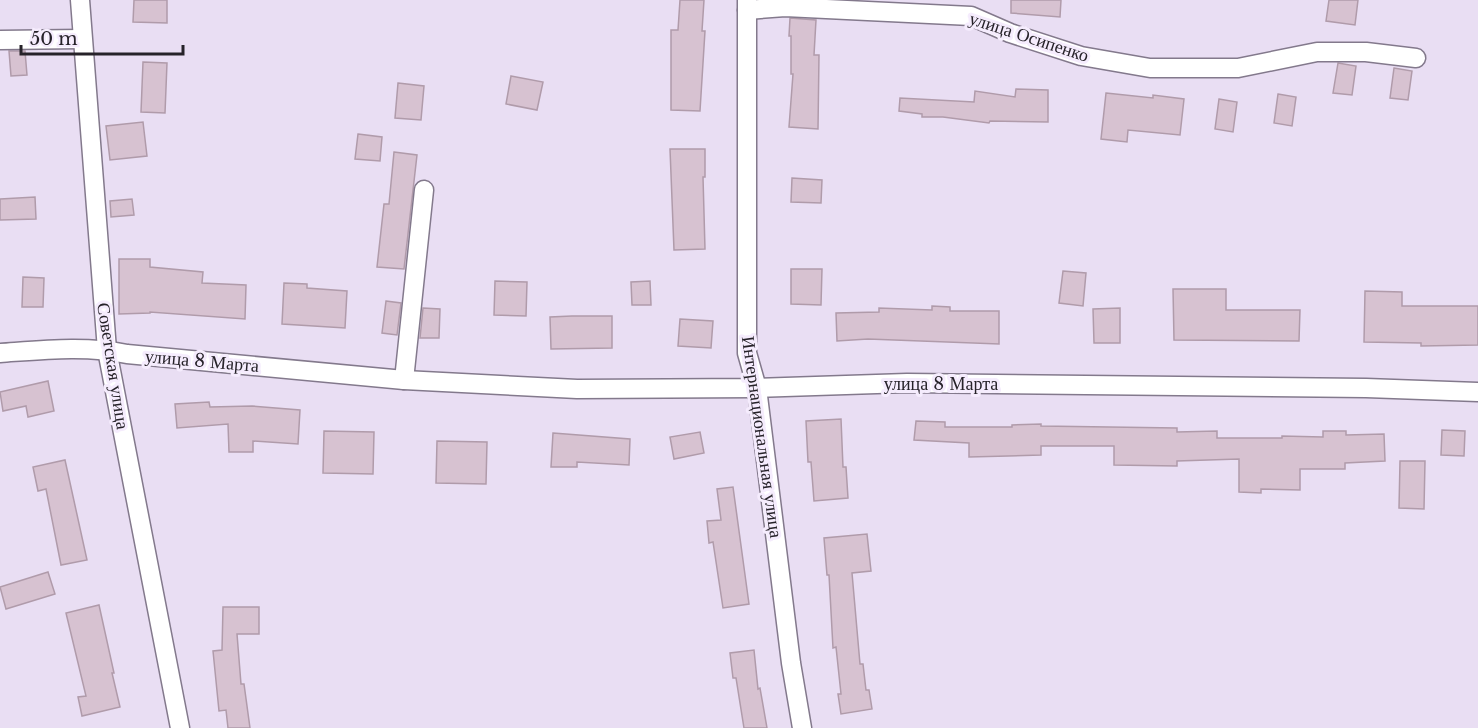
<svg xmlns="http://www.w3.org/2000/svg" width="1478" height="728" font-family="'Libre Baskerville',serif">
<rect width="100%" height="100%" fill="#e9def3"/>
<g fill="#d7c2d1" stroke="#b09baa" stroke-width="1.5">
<path d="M 134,0 L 167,0 L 167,23 L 133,22 Z"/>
<path d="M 680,0 L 704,0 L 702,31 L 705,31 L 700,111 L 671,110 L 671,30 L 678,30 Z"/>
<path d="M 1011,0 L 1061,0 L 1060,17 L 1011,13 Z"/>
<path d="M 1329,0 L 1358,0 L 1355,25 L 1326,21 Z"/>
<path d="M 790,18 L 816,20 L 814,55 L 819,55 L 818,129 L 789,127 L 793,74 L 791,74 L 791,36 L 789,36 Z"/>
<path d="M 9,51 L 25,51 L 27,75 L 11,76 Z"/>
<path d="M 143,62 L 167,63 L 165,113 L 141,112 Z"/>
<path d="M 1338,63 L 1356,66 L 1352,95 L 1333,93 Z"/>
<path d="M 1394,68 L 1412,71 L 1408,100 L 1390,98 Z"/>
<path d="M 511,76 L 543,82 L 537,110 L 506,104 Z"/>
<path d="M 398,83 L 424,86 L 421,120 L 395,118 Z"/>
<path d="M 1016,89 L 1048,90 L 1048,122 L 990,121 L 989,123 L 943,117 L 922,117 L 922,114 L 899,111 L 900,98 L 974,102 L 975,91 L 1015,97 Z"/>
<path d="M 1106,93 L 1153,98 L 1153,95 L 1184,99 L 1180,135 L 1128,130 L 1127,142 L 1101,139 Z"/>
<path d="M 1278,94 L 1296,97 L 1292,126 L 1274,123 Z"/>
<path d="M 1219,99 L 1237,102 L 1233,132 L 1215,129 Z"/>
<path d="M 143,122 L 147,156 L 110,160 L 106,126 Z"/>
<path d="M 358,134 L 382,137 L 380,161 L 355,159 Z"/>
<path d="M 670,149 L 705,149 L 705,177 L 703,177 L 705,249 L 674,250 Z"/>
<path d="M 394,152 L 417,155 L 404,269 L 377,267 L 384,204 L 389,204 Z"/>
<path d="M 792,178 L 822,180 L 821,203 L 791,202 Z"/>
<path d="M 35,197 L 36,219 L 0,220 L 0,199 Z"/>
<path d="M 132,199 L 134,215 L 111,217 L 110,201 Z"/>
<path d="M 119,259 L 150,259 L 150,267 L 203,272 L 202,283 L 246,285 L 245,319 L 150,312 L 150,313 L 119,314 Z"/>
<path d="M 791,269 L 822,269 L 821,305 L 791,304 Z"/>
<path d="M 1063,271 L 1086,273 L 1083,306 L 1059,303 Z"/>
<path d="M 23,277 L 44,278 L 43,307 L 22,307 Z"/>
<path d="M 495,281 L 527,282 L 526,316 L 494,315 Z"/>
<path d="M 650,281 L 651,305 L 632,305 L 631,282 Z"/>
<path d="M 284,283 L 307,284 L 307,288 L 347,291 L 345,328 L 282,324 Z"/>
<path d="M 1173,289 L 1226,289 L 1226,310 L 1300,310 L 1299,341 L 1174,340 Z"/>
<path d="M 1365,291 L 1402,292 L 1402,306 L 1478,306 L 1478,345 L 1421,346 L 1421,343 L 1364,342 Z"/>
<path d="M 386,301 L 401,303 L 397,335 L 382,333 Z"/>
<path d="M 932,306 L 950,307 L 950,311 L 999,311 L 999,344 L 868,339 L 837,341 L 836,313 L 879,312 L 879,308 L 932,310 Z"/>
<path d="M 423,308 L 440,309 L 439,338 L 420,338 Z"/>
<path d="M 1120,308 L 1120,343 L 1094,343 L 1093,309 Z"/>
<path d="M 572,316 L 612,316 L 612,348 L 551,349 L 550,317 Z"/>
<path d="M 680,319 L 713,321 L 711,348 L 678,346 Z"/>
<path d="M 48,381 L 54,411 L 28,417 L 26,406 L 3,411 L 0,392 Z"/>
<path d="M 209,402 L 210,407 L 252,406 L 300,410 L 298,444 L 253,441 L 253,452 L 229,452 L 228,424 L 177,428 L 175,404 Z"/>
<path d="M 841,419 L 843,467 L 846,467 L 848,498 L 814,501 L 811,462 L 808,462 L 806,421 Z"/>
<path d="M 916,421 L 945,422 L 945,427 L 1012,427 L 1012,425 L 1041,424 L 1041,426 L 1177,428 L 1177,432 L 1217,431 L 1217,438 L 1282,438 L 1282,436 L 1323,437 L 1323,431 L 1346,431 L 1346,435 L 1384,434 L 1385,461 L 1345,463 L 1345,469 L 1300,469 L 1300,490 L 1261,489 L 1261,493 L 1239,492 L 1239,459 L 1177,461 L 1177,466 L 1114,465 L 1114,446 L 1041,446 L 1041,455 L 969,457 L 969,443 L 914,440 Z"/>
<path d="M 1442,430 L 1465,431 L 1464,456 L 1441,455 Z"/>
<path d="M 324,431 L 374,432 L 373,474 L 323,473 Z"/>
<path d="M 700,432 L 704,453 L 674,459 L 670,437 Z"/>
<path d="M 553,433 L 630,439 L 629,465 L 577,462 L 577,467 L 551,467 Z"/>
<path d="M 437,441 L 487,442 L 486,484 L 436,483 Z"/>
<path d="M 65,460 L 87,560 L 61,565 L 46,489 L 38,491 L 33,467 Z"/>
<path d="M 1400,461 L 1425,461 L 1424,509 L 1399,508 Z"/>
<path d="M 733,487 L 749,604 L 723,608 L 713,542 L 709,543 L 707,521 L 721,520 L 717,489 Z"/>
<path d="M 867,534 L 871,571 L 852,573 L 860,664 L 863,664 L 866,690 L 869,690 L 872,709 L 841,714 L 838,694 L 841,694 L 836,647 L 833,648 L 829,575 L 827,575 L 824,538 Z"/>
<path d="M 48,572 L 55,594 L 6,609 L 0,587 Z"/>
<path d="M 99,605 L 114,673 L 112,673 L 120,707 L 82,716 L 78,697 L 86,696 L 66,613 Z"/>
<path d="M 223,607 L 259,607 L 259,634 L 237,634 L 241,684 L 244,684 L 250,728 L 228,728 L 226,710 L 219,711 L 213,651 L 222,650 Z"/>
<path d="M 754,650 L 758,689 L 760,688 L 767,728 L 744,728 L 736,678 L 733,678 L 730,653 Z"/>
</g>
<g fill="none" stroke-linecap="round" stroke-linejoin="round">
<defs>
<g id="minor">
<path d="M 80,0 L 107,350 L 180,728"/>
<path d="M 747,0 L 747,353 L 757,388 L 791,663 L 802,728"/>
<path d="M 747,10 L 785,7 L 971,16 L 1010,33 L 1081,56 L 1150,68 L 1238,68 L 1317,52 L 1366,52 L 1416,58"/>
<path d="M 0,40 L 81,39"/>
<path d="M 0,353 C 42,350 86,345 127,354 L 404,380 L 577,389 L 757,388 L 907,383 L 1366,388 L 1478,392"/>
<path d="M 404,380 L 424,190"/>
</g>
</defs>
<use href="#minor" stroke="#83798c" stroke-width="21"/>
<use href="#minor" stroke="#fff" stroke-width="18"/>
</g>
<g text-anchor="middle" stroke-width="6" stroke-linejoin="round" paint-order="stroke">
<g font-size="18" fill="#262229" stroke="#f5ecfd">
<text transform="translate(1029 37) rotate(18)" y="6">улица Осипенко</text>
<text transform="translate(202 361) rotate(5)" y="6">улица 8 Марта</text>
<text transform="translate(113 366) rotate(81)" y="6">Советская улица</text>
<text x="941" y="390">улица 8 Марта</text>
<text transform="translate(762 437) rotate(82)" y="6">Интернациональная улица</text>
</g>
</g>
<path d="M21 45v9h162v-9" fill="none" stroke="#262229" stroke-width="3"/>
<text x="30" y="45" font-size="18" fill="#262229" stroke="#f5ecfd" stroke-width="4.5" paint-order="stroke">50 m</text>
</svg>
